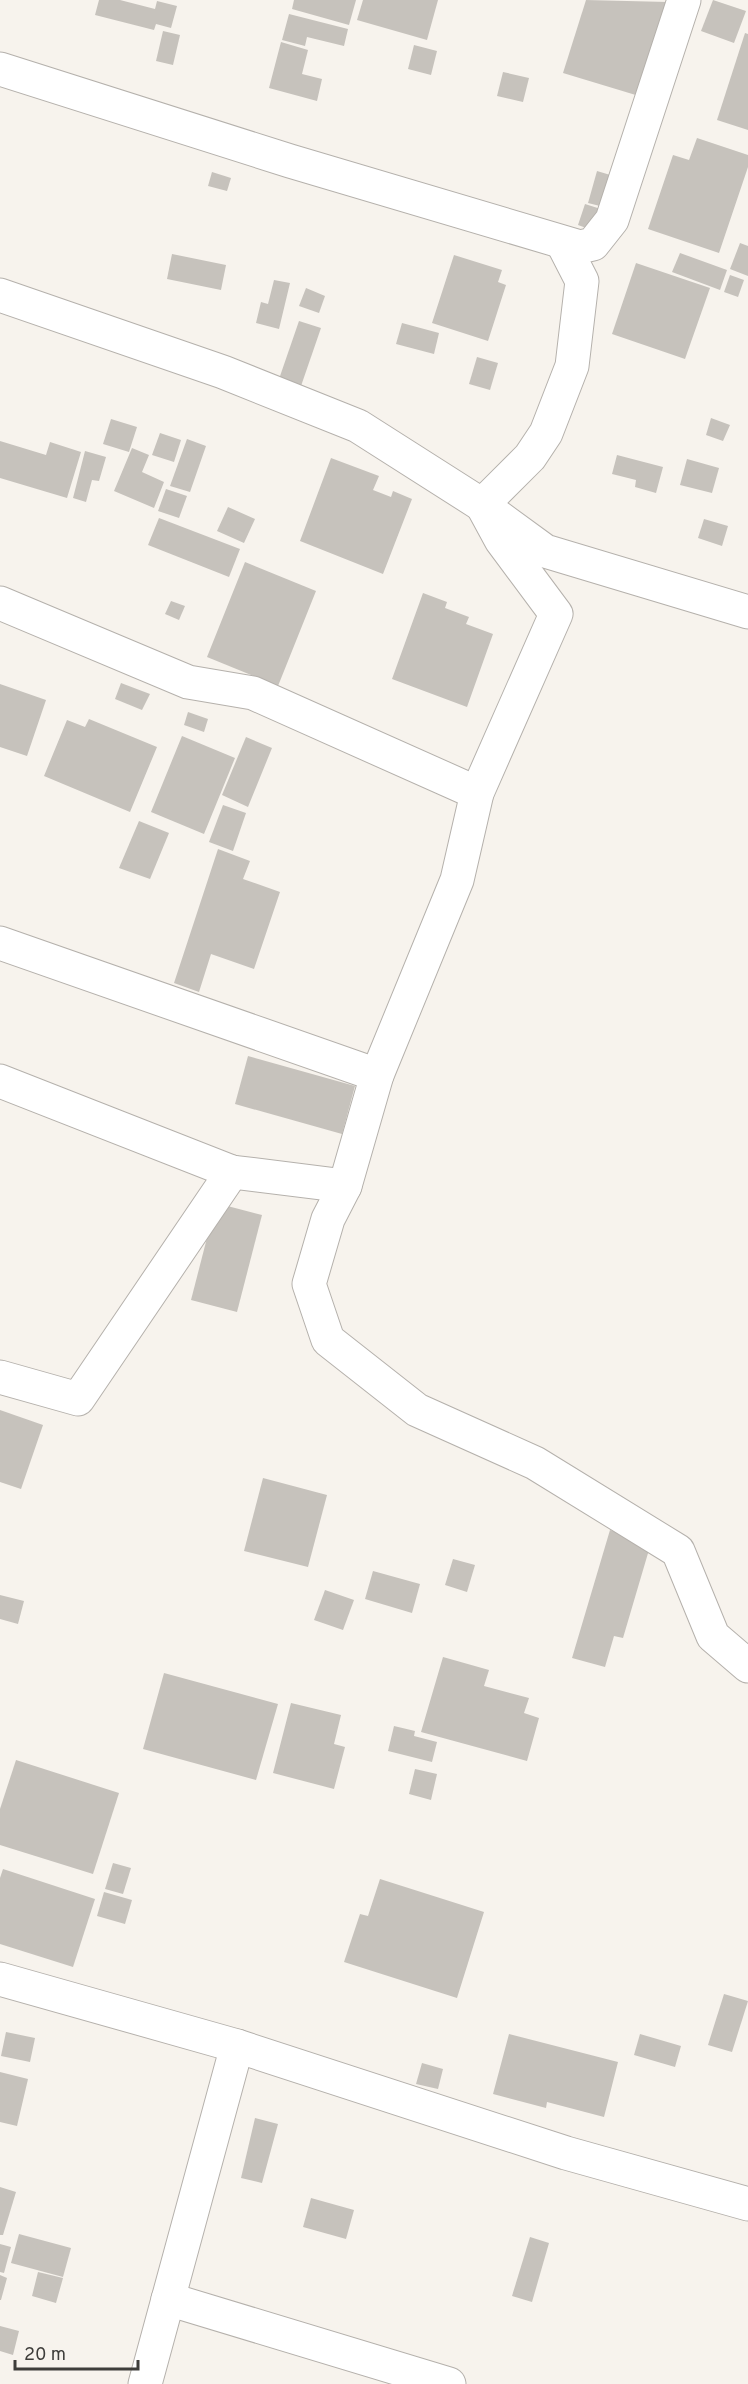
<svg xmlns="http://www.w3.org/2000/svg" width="748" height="2384" font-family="Overpass,sans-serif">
<rect width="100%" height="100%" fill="#f7f3ed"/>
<g fill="#c6c2bc">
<path d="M 99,0 L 120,0 L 155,9 L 157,1 L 177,6 L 171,28 L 156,24 L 154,30 L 95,15 Z"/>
<path d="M 294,0 L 356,0 L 349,25 L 292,9 Z"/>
<path d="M 363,0 L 438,0 L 427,40 L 357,20 Z"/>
<path d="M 586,0 L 668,2 L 639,96 L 563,73 Z"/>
<path d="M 713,0 L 746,11 L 734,43 L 701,31 Z"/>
<path d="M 289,14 L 348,29 L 344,46 L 307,37 L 305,46 L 282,40 Z"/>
<path d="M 163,31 L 180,35 L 173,65 L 156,61 Z"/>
<path d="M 745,33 L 748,34 L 748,130 L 717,120 Z"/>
<path d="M 281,42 L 308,50 L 302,74 L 322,79 L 317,101 L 269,88 Z"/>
<path d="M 414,45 L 437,51 L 431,75 L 408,69 Z"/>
<path d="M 503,72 L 529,78 L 523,102 L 497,96 Z"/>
<path d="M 697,138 L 748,155 L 748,167 L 719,253 L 648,229 L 673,155 L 689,160 Z"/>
<path d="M 597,171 L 617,177 L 608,208 L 588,203 Z"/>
<path d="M 212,172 L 231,178 L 227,191 L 208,186 Z"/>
<path d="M 585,204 L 607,211 L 600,233 L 578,225 Z"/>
<path d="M 740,243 L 748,246 L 748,276 L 730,269 Z"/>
<path d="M 680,253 L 727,270 L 720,290 L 672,272 Z"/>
<path d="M 172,254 L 226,265 L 221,290 L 167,279 Z"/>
<path d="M 454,255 L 502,270 L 498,282 L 506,285 L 488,341 L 432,323 Z"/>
<path d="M 636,263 L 710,288 L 685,359 L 612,334 Z"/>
<path d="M 730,275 L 744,280 L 738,297 L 724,292 Z"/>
<path d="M 274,280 L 290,283 L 279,329 L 256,323 L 261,302 L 268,304 Z"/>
<path d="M 306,288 L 325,296 L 319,313 L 299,306 Z"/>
<path d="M 299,321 L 321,328 L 301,386 L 279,379 Z"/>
<path d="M 402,323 L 439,333 L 434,354 L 396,344 Z"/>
<path d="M 477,357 L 498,363 L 490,390 L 469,384 Z"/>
<path d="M 711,418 L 730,425 L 723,441 L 706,435 Z"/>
<path d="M 111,419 L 137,427 L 129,452 L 103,444 Z"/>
<path d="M 160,433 L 181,440 L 174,462 L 152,455 Z"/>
<path d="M 187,439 L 206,446 L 190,492 L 170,486 Z"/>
<path d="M 0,441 L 46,455 L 50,442 L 81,452 L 67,498 L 0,478 Z"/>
<path d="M 132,448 L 149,455 L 142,472 L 164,482 L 154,508 L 114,491 Z"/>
<path d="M 85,451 L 106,457 L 99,481 L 92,480 L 86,502 L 73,498 Z"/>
<path d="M 617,455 L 663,467 L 656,493 L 635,487 L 636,480 L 612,474 Z"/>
<path d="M 331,458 L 379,476 L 373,490 L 391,497 L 393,491 L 412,499 L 383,574 L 300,541 Z"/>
<path d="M 687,459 L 719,468 L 712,493 L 680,485 Z"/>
<path d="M 166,489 L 187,496 L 179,518 L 158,511 Z"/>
<path d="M 228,507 L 255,519 L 244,543 L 217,531 Z"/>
<path d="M 159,518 L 240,549 L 229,577 L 148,545 Z"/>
<path d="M 704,519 L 728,526 L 722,546 L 698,538 Z"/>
<path d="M 245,562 L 316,591 L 278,686 L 207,657 Z"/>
<path d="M 423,593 L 447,602 L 445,608 L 469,617 L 466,624 L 493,634 L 467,707 L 392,679 Z"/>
<path d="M 171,601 L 185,606 L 179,620 L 165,614 Z"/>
<path d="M 121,683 L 150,694 L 142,710 L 115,699 Z"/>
<path d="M 0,684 L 46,700 L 27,756 L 0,747 Z"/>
<path d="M 188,712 L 208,719 L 204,732 L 184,725 Z"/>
<path d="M 89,719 L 157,747 L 130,812 L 44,776 L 67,720 L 85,727 Z"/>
<path d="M 182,736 L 235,758 L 204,834 L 151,812 Z"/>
<path d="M 246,737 L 272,748 L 248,807 L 222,795 Z"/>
<path d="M 223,805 L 246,813 L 233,851 L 209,842 Z"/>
<path d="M 139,821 L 169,833 L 150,879 L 119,868 Z"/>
<path d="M 218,849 L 250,861 L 243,879 L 280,892 L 254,969 L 211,954 L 199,992 L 174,983 Z"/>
<path d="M 248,1056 L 355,1086 L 342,1134 L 235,1104 Z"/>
<path d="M 216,1203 L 262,1215 L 237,1312 L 191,1300 Z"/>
<path d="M 0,1410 L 43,1425 L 21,1489 L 0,1482 Z"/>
<path d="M 263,1478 L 327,1495 L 308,1567 L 244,1551 Z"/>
<path d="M 610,1530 L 651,1543 L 623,1638 L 614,1636 L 605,1667 L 572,1658 Z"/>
<path d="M 453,1559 L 475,1565 L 467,1592 L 445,1585 Z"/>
<path d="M 373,1571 L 420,1584 L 412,1613 L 365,1599 Z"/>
<path d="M 325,1590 L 354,1600 L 343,1630 L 314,1620 Z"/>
<path d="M 0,1595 L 24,1601 L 18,1624 L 0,1619 Z"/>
<path d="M 443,1657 L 489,1670 L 484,1686 L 529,1698 L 524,1713 L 539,1718 L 527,1761 L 421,1732 Z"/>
<path d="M 164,1673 L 278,1704 L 256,1780 L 143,1749 Z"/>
<path d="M 291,1703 L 341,1715 L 334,1744 L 345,1747 L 334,1789 L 273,1773 Z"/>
<path d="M 394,1726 L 415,1731 L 414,1736 L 437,1742 L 432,1762 L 388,1751 Z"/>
<path d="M 16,1760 L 119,1793 L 93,1874 L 0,1845 L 0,1809 Z"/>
<path d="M 415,1769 L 437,1774 L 431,1800 L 409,1794 Z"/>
<path d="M 113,1863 L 131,1868 L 123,1894 L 105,1889 Z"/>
<path d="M 3,1869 L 95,1899 L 73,1967 L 0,1944 L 0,1878 Z"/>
<path d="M 380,1879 L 484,1912 L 457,1998 L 344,1962 L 360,1914 L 368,1916 Z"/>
<path d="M 104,1892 L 132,1900 L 125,1924 L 97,1916 Z"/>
<path d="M 724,1994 L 748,2001 L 732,2052 L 708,2045 Z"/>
<path d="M 6,2032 L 35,2038 L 30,2062 L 1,2056 Z"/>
<path d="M 509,2034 L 618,2062 L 604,2117 L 547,2102 L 546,2108 L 493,2094 Z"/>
<path d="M 640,2034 L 681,2046 L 675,2067 L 634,2055 Z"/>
<path d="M 422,2063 L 443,2069 L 438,2089 L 416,2084 Z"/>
<path d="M 0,2072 L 28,2079 L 17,2126 L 0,2122 Z"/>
<path d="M 255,2118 L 278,2124 L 262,2183 L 241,2178 Z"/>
<path d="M 0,2187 L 16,2192 L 3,2235 L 0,2235 Z"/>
<path d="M 311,2198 L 354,2210 L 346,2239 L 303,2227 Z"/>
<path d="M 19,2234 L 71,2248 L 63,2277 L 11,2263 Z"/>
<path d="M 530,2237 L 549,2243 L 532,2302 L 512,2296 Z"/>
<path d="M 0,2244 L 11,2247 L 4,2273 L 0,2272 Z"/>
<path d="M 38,2272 L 63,2278 L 56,2303 L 32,2296 Z"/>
<path d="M 0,2275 L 7,2278 L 1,2300 L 0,2300 Z"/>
<path d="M 0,2326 L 19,2331 L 13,2355 L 0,2351 Z"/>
</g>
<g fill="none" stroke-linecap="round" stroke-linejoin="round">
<defs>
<g id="street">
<path d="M 0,69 L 290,161 L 580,247 L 593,244 L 612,220 L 684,0"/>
<path d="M 0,295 L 223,372 L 358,426 L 482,505 L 545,551 L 748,612"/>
<path d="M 0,603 L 188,682 L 253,693 L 477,793"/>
<path d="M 0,943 L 377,1075"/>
<path d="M 0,1081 L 232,1172 L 345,1186 L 377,1075 L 457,880 L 477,793 L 556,614 L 501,540 L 482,505 L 530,457 L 546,433 L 572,366 L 582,281 L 563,244"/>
<path d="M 345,1186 L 328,1219 L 309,1284 L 328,1340 L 417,1410 L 535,1463 L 678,1551 L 713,1636 L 748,1666"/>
<path d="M 0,1377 L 78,1399 L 232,1172"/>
<path d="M 0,1979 L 237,2046 L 566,2153 L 748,2204"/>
<path d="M 168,2299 L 449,2384"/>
<path d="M 145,2384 L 237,2046"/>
</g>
</defs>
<use href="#street" stroke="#b5b1ac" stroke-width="35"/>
<use href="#street" stroke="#fff" stroke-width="33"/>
</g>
<path d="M15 2360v9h123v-9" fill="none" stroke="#3e3d3a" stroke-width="3"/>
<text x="24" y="2360" font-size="18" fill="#3e3d3a" stroke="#f7f3ed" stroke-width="4.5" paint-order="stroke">20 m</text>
</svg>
